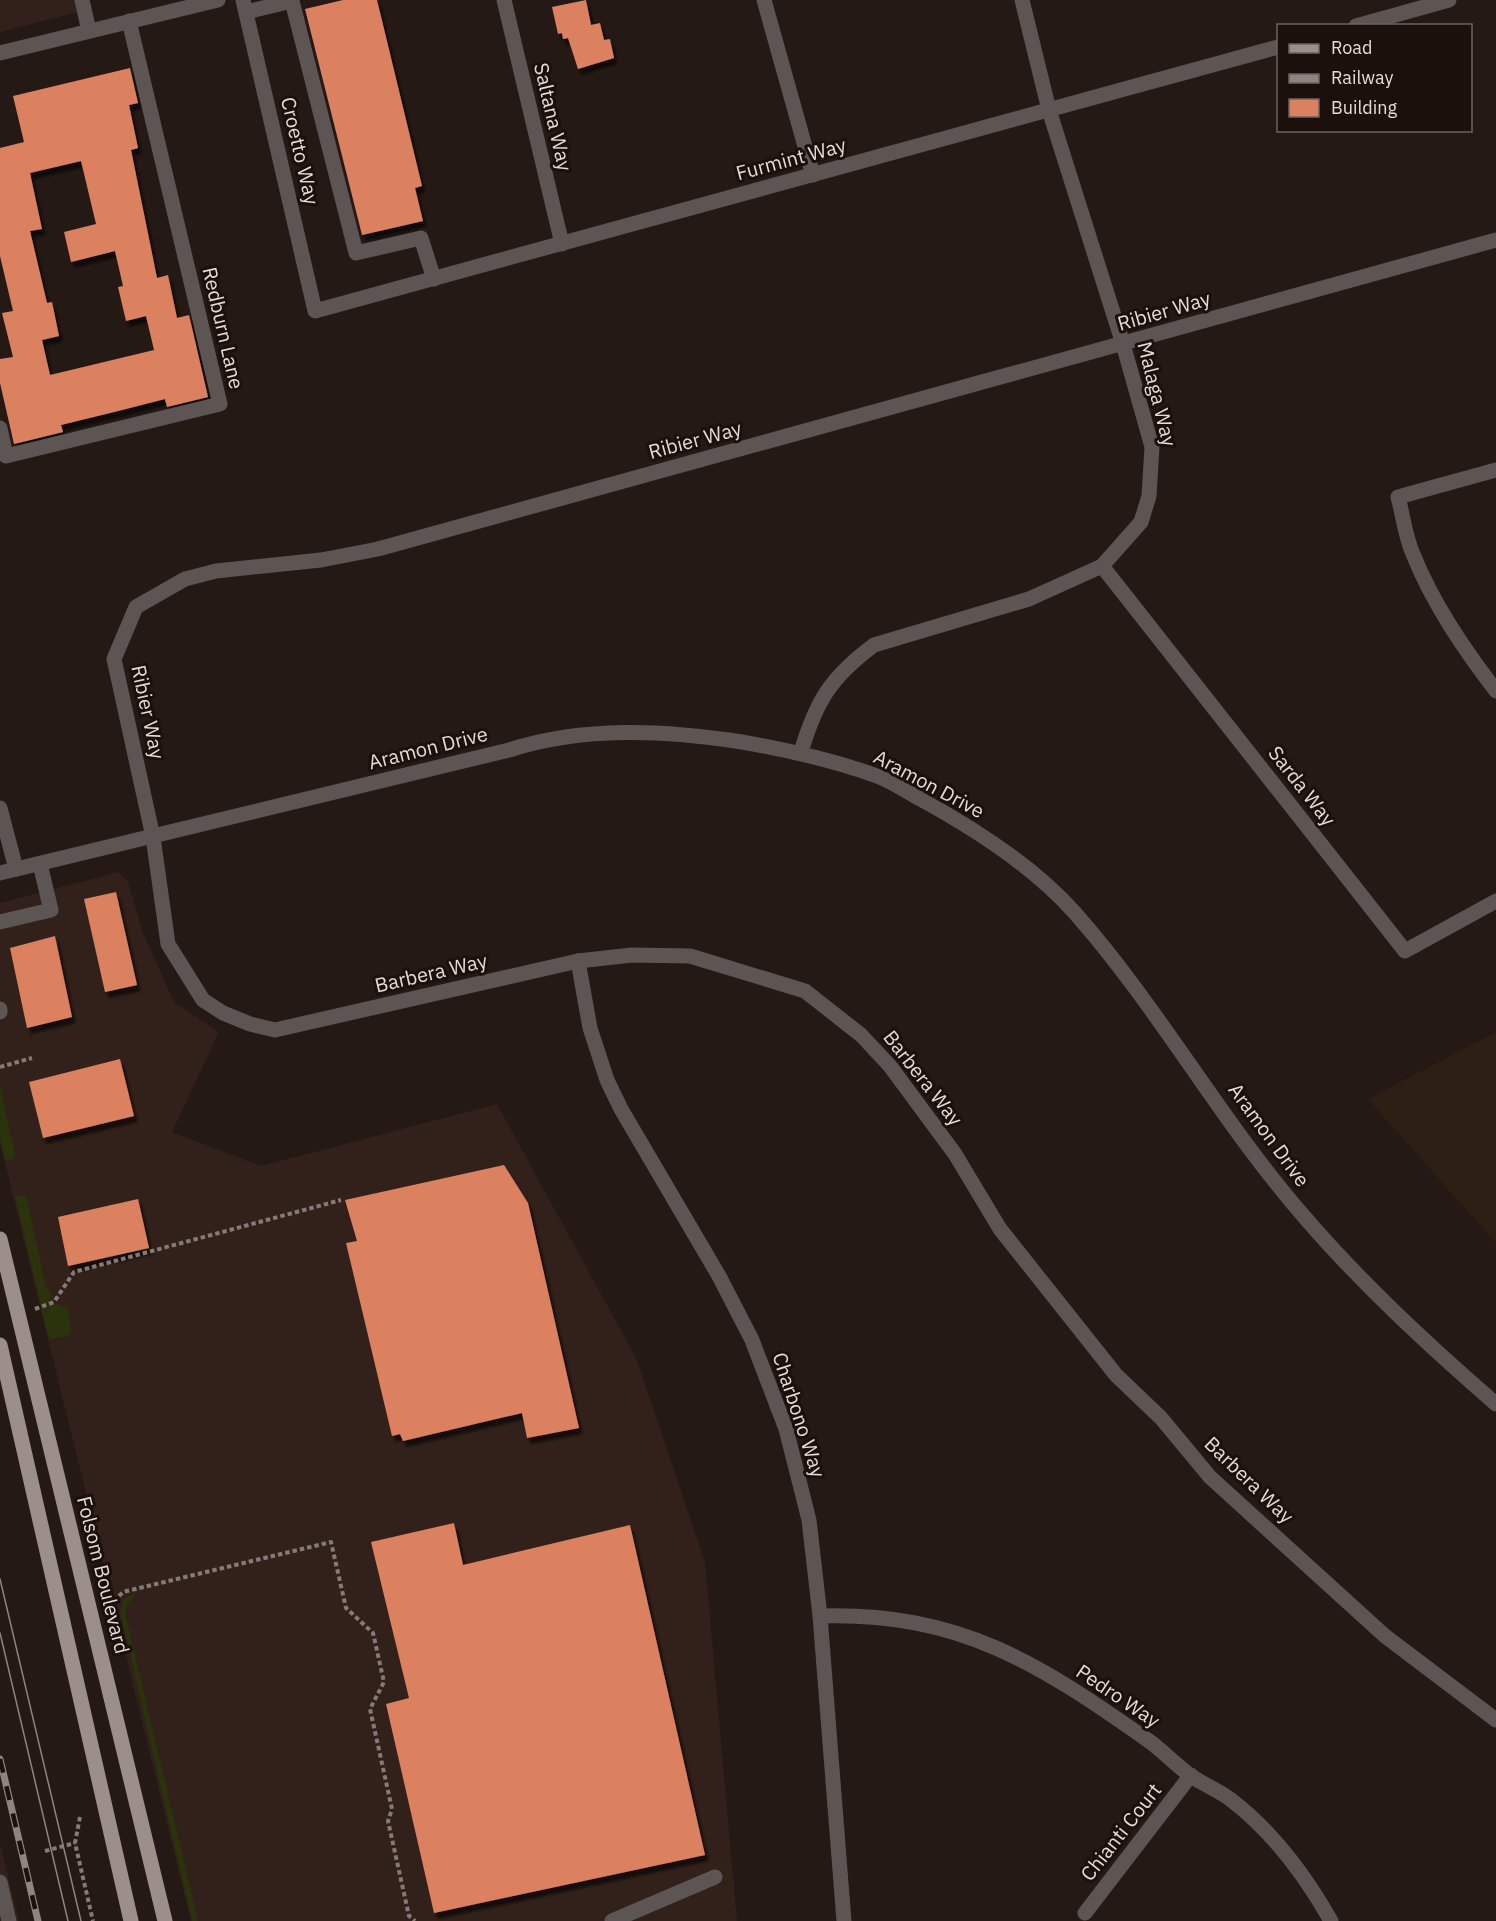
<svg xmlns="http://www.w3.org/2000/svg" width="1496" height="1921" font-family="'IBM Plex Sans',sans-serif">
<defs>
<filter id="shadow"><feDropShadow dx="3.5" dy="6" stdDeviation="1.5" flood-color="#0009"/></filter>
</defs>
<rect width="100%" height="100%" fill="#241915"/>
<g fill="#32201a">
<path d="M 0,0 L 75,0 L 78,12 L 0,32 Z"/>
<path d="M 119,872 L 128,882 L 143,933 L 174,1002 L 219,1032 L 172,1132 L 261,1166 L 497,1104 L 637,1360 L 705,1562 L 737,1921 L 191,1921 L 0,1143 L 0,903 Z"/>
<path d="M 0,1843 L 19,1921 L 0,1921 Z"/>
</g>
<path fill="#2e1f14" d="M 1496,1032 L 1496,1243 L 1368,1099 Z"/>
<g fill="#2a330c">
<path d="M 0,1086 L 15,1154 L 13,1159 L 5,1161 L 0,1138 Z"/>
<path d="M 26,1195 L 46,1287 L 52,1294 L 49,1303 L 41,1305 L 15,1197 Z"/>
<path d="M 57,1304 L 68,1308 L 71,1331 L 69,1335 L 49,1340 L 41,1309 Z"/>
<path d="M 138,1592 L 127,1605 L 125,1613 L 198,1921 L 192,1921 L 120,1611 L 124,1599 Z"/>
</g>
<g fill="#db8161" fill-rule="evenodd" filter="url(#shadow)">
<path d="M 343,0 L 377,0 L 422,186 L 415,188 L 423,221 L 362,235 L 305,9 Z"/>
<path d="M 586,0 L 591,25 L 600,23 L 604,40 L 610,39 L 614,58 L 578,69 L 568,38 L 563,39 L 562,33 L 558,34 L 552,7 Z"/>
<path d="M 130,68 L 138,103 L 129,105 L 138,148 L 131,150 L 157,278 L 168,275 L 177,318 L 189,315 L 208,397 L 167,407 L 165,399 L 122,410 L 61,425 L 63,432 L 14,444 L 0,383 L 0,359 L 13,357 L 2,313 L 13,311 L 0,256 L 0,148 L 24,142 L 13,96 ZM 81,161 L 96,224 L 64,232 L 71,262 L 115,251 L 123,286 L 118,287 L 126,321 L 146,316 L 154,350 L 50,375 L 42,340 L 59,336 L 52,302 L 47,303 L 30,231 L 42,229 L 30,173 Z"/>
<path d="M 116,892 L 137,985 L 105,992 L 84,899 Z"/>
<path d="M 55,936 L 72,1017 L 27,1028 L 10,948 Z"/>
<path d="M 120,1059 L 134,1116 L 43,1138 L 29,1082 Z"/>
<path d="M 504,1165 L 528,1203 L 579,1428 L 527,1438 L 522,1413 L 403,1441 L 400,1434 L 392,1436 L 346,1243 L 357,1241 L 345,1200 Z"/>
<path d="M 138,1199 L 149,1248 L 68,1266 L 58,1217 Z"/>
<path d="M 454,1523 L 463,1565 L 630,1525 L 705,1855 L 434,1913 L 386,1704 L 409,1698 L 371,1542 Z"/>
</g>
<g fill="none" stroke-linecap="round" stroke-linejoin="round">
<g stroke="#847a77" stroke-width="4" stroke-dasharray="4.5 3" stroke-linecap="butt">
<path d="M 0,1067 L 32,1058"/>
<path d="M 35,1309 L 54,1302 L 74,1272 L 341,1200"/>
<path d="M 119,1596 L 123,1592 L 331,1542 L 346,1608 L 373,1633 L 384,1682 L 370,1709 L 392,1809 L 388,1821 L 409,1916 L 415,1921"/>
<path d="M 80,1817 L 75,1843 L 93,1921"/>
<path d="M 45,1851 L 75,1843"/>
</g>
<g stroke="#5c5553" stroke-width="15">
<path d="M 82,0 L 89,31"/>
<path d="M 243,0 L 315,311 L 1278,47"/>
<path d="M 504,0 L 562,244"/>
<path d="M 764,0 L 813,175"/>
<path d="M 246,12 L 292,1 L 356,253 L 421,238 L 434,279"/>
<path d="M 1356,26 L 1449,0"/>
<path d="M 0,53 L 218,0"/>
<path d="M 1496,240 L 378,549 L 321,560 L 216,571 L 185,579 L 136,607 L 114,659 L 153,837 L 168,944 L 203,1000 L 223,1013 L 250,1024 L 275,1030 L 578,961 L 632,955 L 690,956 L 805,991 L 861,1035 L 890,1066 L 955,1154 L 1000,1229 L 1116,1375 L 1161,1418 L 1210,1477 L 1385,1636 L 1496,1720"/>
<path d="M 0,428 L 6,456 L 220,404 L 129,21"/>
<path d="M 1496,470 L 1398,497 C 1403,515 1405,536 1413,554 C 1433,604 1464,649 1496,691"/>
<path d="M 1102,566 L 1405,951 L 1496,901"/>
<path d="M 801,752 C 816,701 831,677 874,645 L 1029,599 L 1102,566 L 1141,522 L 1149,496 L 1152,447 L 1123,344 L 1049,110 L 1022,0"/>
<path d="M 0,808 L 16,869"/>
<path d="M 0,873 L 509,750 C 584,726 664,730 742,742 C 788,750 833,760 877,776 C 893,782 907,792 922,800 C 975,829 1034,867 1075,913 C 1158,1007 1219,1118 1301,1213 C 1360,1282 1427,1344 1496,1404"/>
<path d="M 0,922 L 51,910 L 40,864"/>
<path d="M 578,961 L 590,1028 L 607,1080 L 621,1109 L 719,1276 L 752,1340 L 786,1429 L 809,1520 L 820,1616 L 844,1921"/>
<path d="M 0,1009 L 0,1012"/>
<path d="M 820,1616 C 960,1612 1038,1663 1149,1741 C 1163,1751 1176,1765 1191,1776 C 1203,1784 1218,1790 1230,1799 C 1272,1831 1305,1875 1331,1921"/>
<path d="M 0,1882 L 9,1921"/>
<path d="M 1085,1913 L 1191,1775"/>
<path d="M 612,1921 L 715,1877"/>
</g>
<g stroke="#9c8f8a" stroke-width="15">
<path d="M 0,1239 L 165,1921"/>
<path d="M 0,1345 L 131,1921"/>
</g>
<g stroke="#8e8481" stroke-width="1.5">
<path d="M 0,1579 L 81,1921"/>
<path d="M 0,1633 L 68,1921"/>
</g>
<defs>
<path id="rail" d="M 0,1759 L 38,1921"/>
</defs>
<use href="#rail" stroke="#8e8481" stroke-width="7"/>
<use href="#rail" stroke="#1b100c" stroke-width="4.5" stroke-dasharray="14" stroke-linecap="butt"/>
</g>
<g text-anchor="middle" stroke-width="6" stroke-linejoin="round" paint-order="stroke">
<g font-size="20" fill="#e5dcd9" stroke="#1b100c">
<text transform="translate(553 117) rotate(77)" y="7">Saltana Way</text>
<text transform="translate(300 151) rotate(77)" y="7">Croetto Way</text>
<text transform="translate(791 159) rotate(-15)" y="7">Furmint Way</text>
<text transform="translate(1164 311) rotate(-16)" y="7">Ribier Way</text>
<text transform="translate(223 328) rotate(77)" y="7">Redburn Lane</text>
<text transform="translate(1157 394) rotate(76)" y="7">Malaga Way</text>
<text transform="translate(695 440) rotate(-15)" y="7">Ribier Way</text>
<text transform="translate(148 712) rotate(78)" y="7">Ribier Way</text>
<text transform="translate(428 748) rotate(-14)" y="7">Aramon Drive</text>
<text transform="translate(929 784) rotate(28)" y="7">Aramon Drive</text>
<text transform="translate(1302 786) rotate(52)" y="7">Sarda Way</text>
<text transform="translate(431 973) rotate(-13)" y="7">Barbera Way</text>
<text transform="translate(923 1078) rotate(52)" y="7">Barbera Way</text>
<text transform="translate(1269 1135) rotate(54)" y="7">Aramon Drive</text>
<text transform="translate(799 1415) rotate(72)" y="7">Charbono Way</text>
<text transform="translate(1249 1480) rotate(44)" y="7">Barbera Way</text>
<text transform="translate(103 1575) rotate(76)" y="7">Folsom Boulevard</text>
<text transform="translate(1118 1696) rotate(34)" y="7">Pedro Way</text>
<text transform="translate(1121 1832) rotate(-52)" y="7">Chianti Court</text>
</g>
</g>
<rect x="1277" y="24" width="195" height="108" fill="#1b100c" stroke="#6c625e" stroke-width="1.5"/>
<rect x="1289" y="44" width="30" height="9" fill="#9c8f8a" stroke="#6c625e" stroke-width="1.5"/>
<text x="1331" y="54" font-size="18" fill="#e5dcd9">Road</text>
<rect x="1289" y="74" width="30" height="9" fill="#8e8481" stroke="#6c625e" stroke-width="1.5"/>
<text x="1331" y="84" font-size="18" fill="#e5dcd9">Railway</text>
<rect x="1289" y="99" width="30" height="18" fill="#db8161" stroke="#6c625e" stroke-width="1.5"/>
<text x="1331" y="114" font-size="18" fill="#e5dcd9">Building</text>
</svg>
